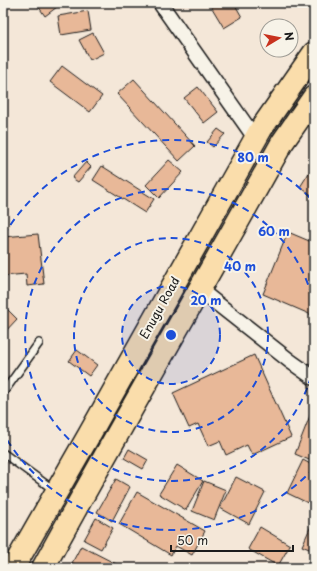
<svg xmlns="http://www.w3.org/2000/svg" width="317" height="571" font-family="'Playpen Sans',sans-serif">
<rect width="100%" height="100%" fill="#f4e7d8"/>
<filter id="ink" filterUnits="userSpaceOnUse"><feTurbulence type="fractalNoise" baseFrequency=".025" numOctaves="2"/><feDisplacementMap in="SourceGraphic" scale="8" xChannelSelector="R" yChannelSelector="G"/><feConvolveMatrix kernelMatrix="1 2 1 2 8 2 1 2 1" color-interpolation-filters="sRGB"/></filter>
<g filter="url(#ink)">
<g fill="#e8b898" stroke="#1c1c1c">
<path d="M 36,3 L 60,3 L 61,4 L 45,16 Z"/>
<path d="M 209,3 L 234,3 L 242,17 L 224,28 Z"/>
<path d="M 88,11 L 91,30 L 61,35 L 58,16 Z"/>
<path d="M 93,33 L 104,53 L 90,60 L 79,40 Z"/>
<path d="M 62,66 L 102,96 L 90,112 L 50,82 Z"/>
<path d="M 134,79 L 195,146 L 179,161 L 117,94 Z"/>
<path d="M 198,87 L 218,112 L 204,123 L 184,98 Z"/>
<path d="M 218,129 L 225,134 L 213,147 L 207,142 Z"/>
<path d="M 169,160 L 183,172 L 159,198 L 146,185 Z"/>
<path d="M 86,162 L 91,167 L 78,182 L 72,178 Z"/>
<path d="M 314,165 L 314,197 L 300,187 Z"/>
<path d="M 102,166 L 154,199 L 145,213 L 93,180 Z"/>
<path d="M 288,232 L 314,243 L 314,316 L 263,294 Z"/>
<path d="M 38,234 L 44,284 L 27,286 L 26,274 L 3,276 L 3,237 Z"/>
<path d="M 3,305 L 17,319 L 3,334 Z"/>
<path d="M 77,350 L 97,365 L 89,376 L 69,361 Z"/>
<path d="M 254,355 L 291,437 L 252,455 L 247,445 L 226,455 L 220,441 L 208,446 L 198,424 L 189,428 L 173,393 Z"/>
<path d="M 313,408 L 314,408 L 314,462 L 295,454 Z"/>
<path d="M 129,449 L 148,460 L 143,469 L 124,458 Z"/>
<path d="M 303,460 L 314,466 L 314,506 L 287,493 Z"/>
<path d="M 177,465 L 203,481 L 186,510 L 159,494 Z"/>
<path d="M 236,477 L 265,492 L 249,524 L 220,508 Z"/>
<path d="M 116,479 L 130,487 L 112,521 L 97,512 Z"/>
<path d="M 204,481 L 226,490 L 214,520 L 192,511 Z"/>
<path d="M 137,492 L 205,531 L 192,555 L 176,546 L 171,555 L 119,524 Z"/>
<path d="M 96,518 L 113,528 L 101,549 L 84,540 Z"/>
<path d="M 314,519 L 314,551 L 302,546 Z"/>
<path d="M 260,527 L 290,545 L 278,566 L 248,549 Z"/>
<path d="M 81,546 L 124,568 L 83,568 L 72,563 Z"/>
</g>
<g fill="none" stroke-linecap="round" stroke-linejoin="round">
<defs>
<g id="lane">
<path d="M 3,393 L 39,343"/>
<path d="M 3,453 L 54,490"/>
</g>
<g id="street">
<path d="M 160,3 L 255,138"/>
<path d="M 200,290 L 290,361 L 314,378"/>
</g>
<g id="primary">
<path d="M 13,568 L 89,435 L 261,129 L 314,53"/>
<path d="M 43,568 C 121,425 203,285 282,143 L 314,97"/>
</g>
</defs>
<use href="#lane" stroke="#1c1c1c" stroke-width="10"/>
<use href="#street" stroke="#1c1c1c" stroke-width="17"/>
<use href="#primary" stroke="#1c1c1c" stroke-width="25"/>
<use href="#lane" stroke="#f7f3e8" stroke-width="7"/>
<use href="#street" stroke="#f7f3e8" stroke-width="14"/>
<use href="#primary" stroke="#faddab" stroke-width="22"/>
</g>
</g>
<circle cx="171" cy="335" r="49" fill="#1d4ed8" fill-opacity=".12"/>
<g fill="none" stroke="#1d4ed8" stroke-width="2" stroke-dasharray="7 5">
<circle cx="171" cy="335" r="49"/>
<circle cx="171" cy="335" r="97"/>
<path d="M314 365A146 146 0 1 1 314 305"/>
<path d="M314 468A195 195 0 0 1 4 435M4 235A195 195 0 0 1 314 202"/>
</g>
<g text-anchor="middle" stroke-width="4" stroke-linejoin="round" paint-order="stroke">
<g font-size="12" fill="#1c1c1c" stroke="#f7f3e8">
<text transform="translate(160 308) rotate(-61)" y="4">Enugu Road</text>
</g>
</g>
<circle cx="171" cy="335" r="6" fill="#1d4ed8" stroke="#f7f3e8" stroke-width="2"/>
<g font-size="12" text-anchor="middle" font-weight="bold" fill="#1d4ed8" stroke="#f7f3e8" stroke-width="4" stroke-linejoin="round" paint-order="stroke">
<text x="253" y="162">80 m</text>
<text x="274" y="236">60 m</text>
<text x="240" y="271">40 m</text>
<text x="206" y="305">20 m</text>
</g>
<rect width="317" height="571" fill="none" stroke="#f7f3e8" stroke-width="16"/>
<rect x="8" y="8" width="301" height="555" fill="none" stroke="#1c1c1c" stroke-width="1.5" filter="url(#ink)"/>
<g transform="translate(279 38) rotate(80)"><circle r="19" fill="#f7f3e8" stroke="#9f9d96"/>
<path d="M0-3L7 15L0 10L-7 15Z" fill="#c8321e"/>
<text y="-6" font-size="11" font-weight="bold" text-anchor="middle" fill="#1c1c1c">N</text>
</g>
<path d="M171 545v6h122v-6" fill="none" stroke="#1c1c1c" stroke-width="2"/>
<text x="177" y="545" font-size="12" fill="#1c1c1c" stroke="#f7f3e8" stroke-width="3" paint-order="stroke">50 m</text>
</svg>
